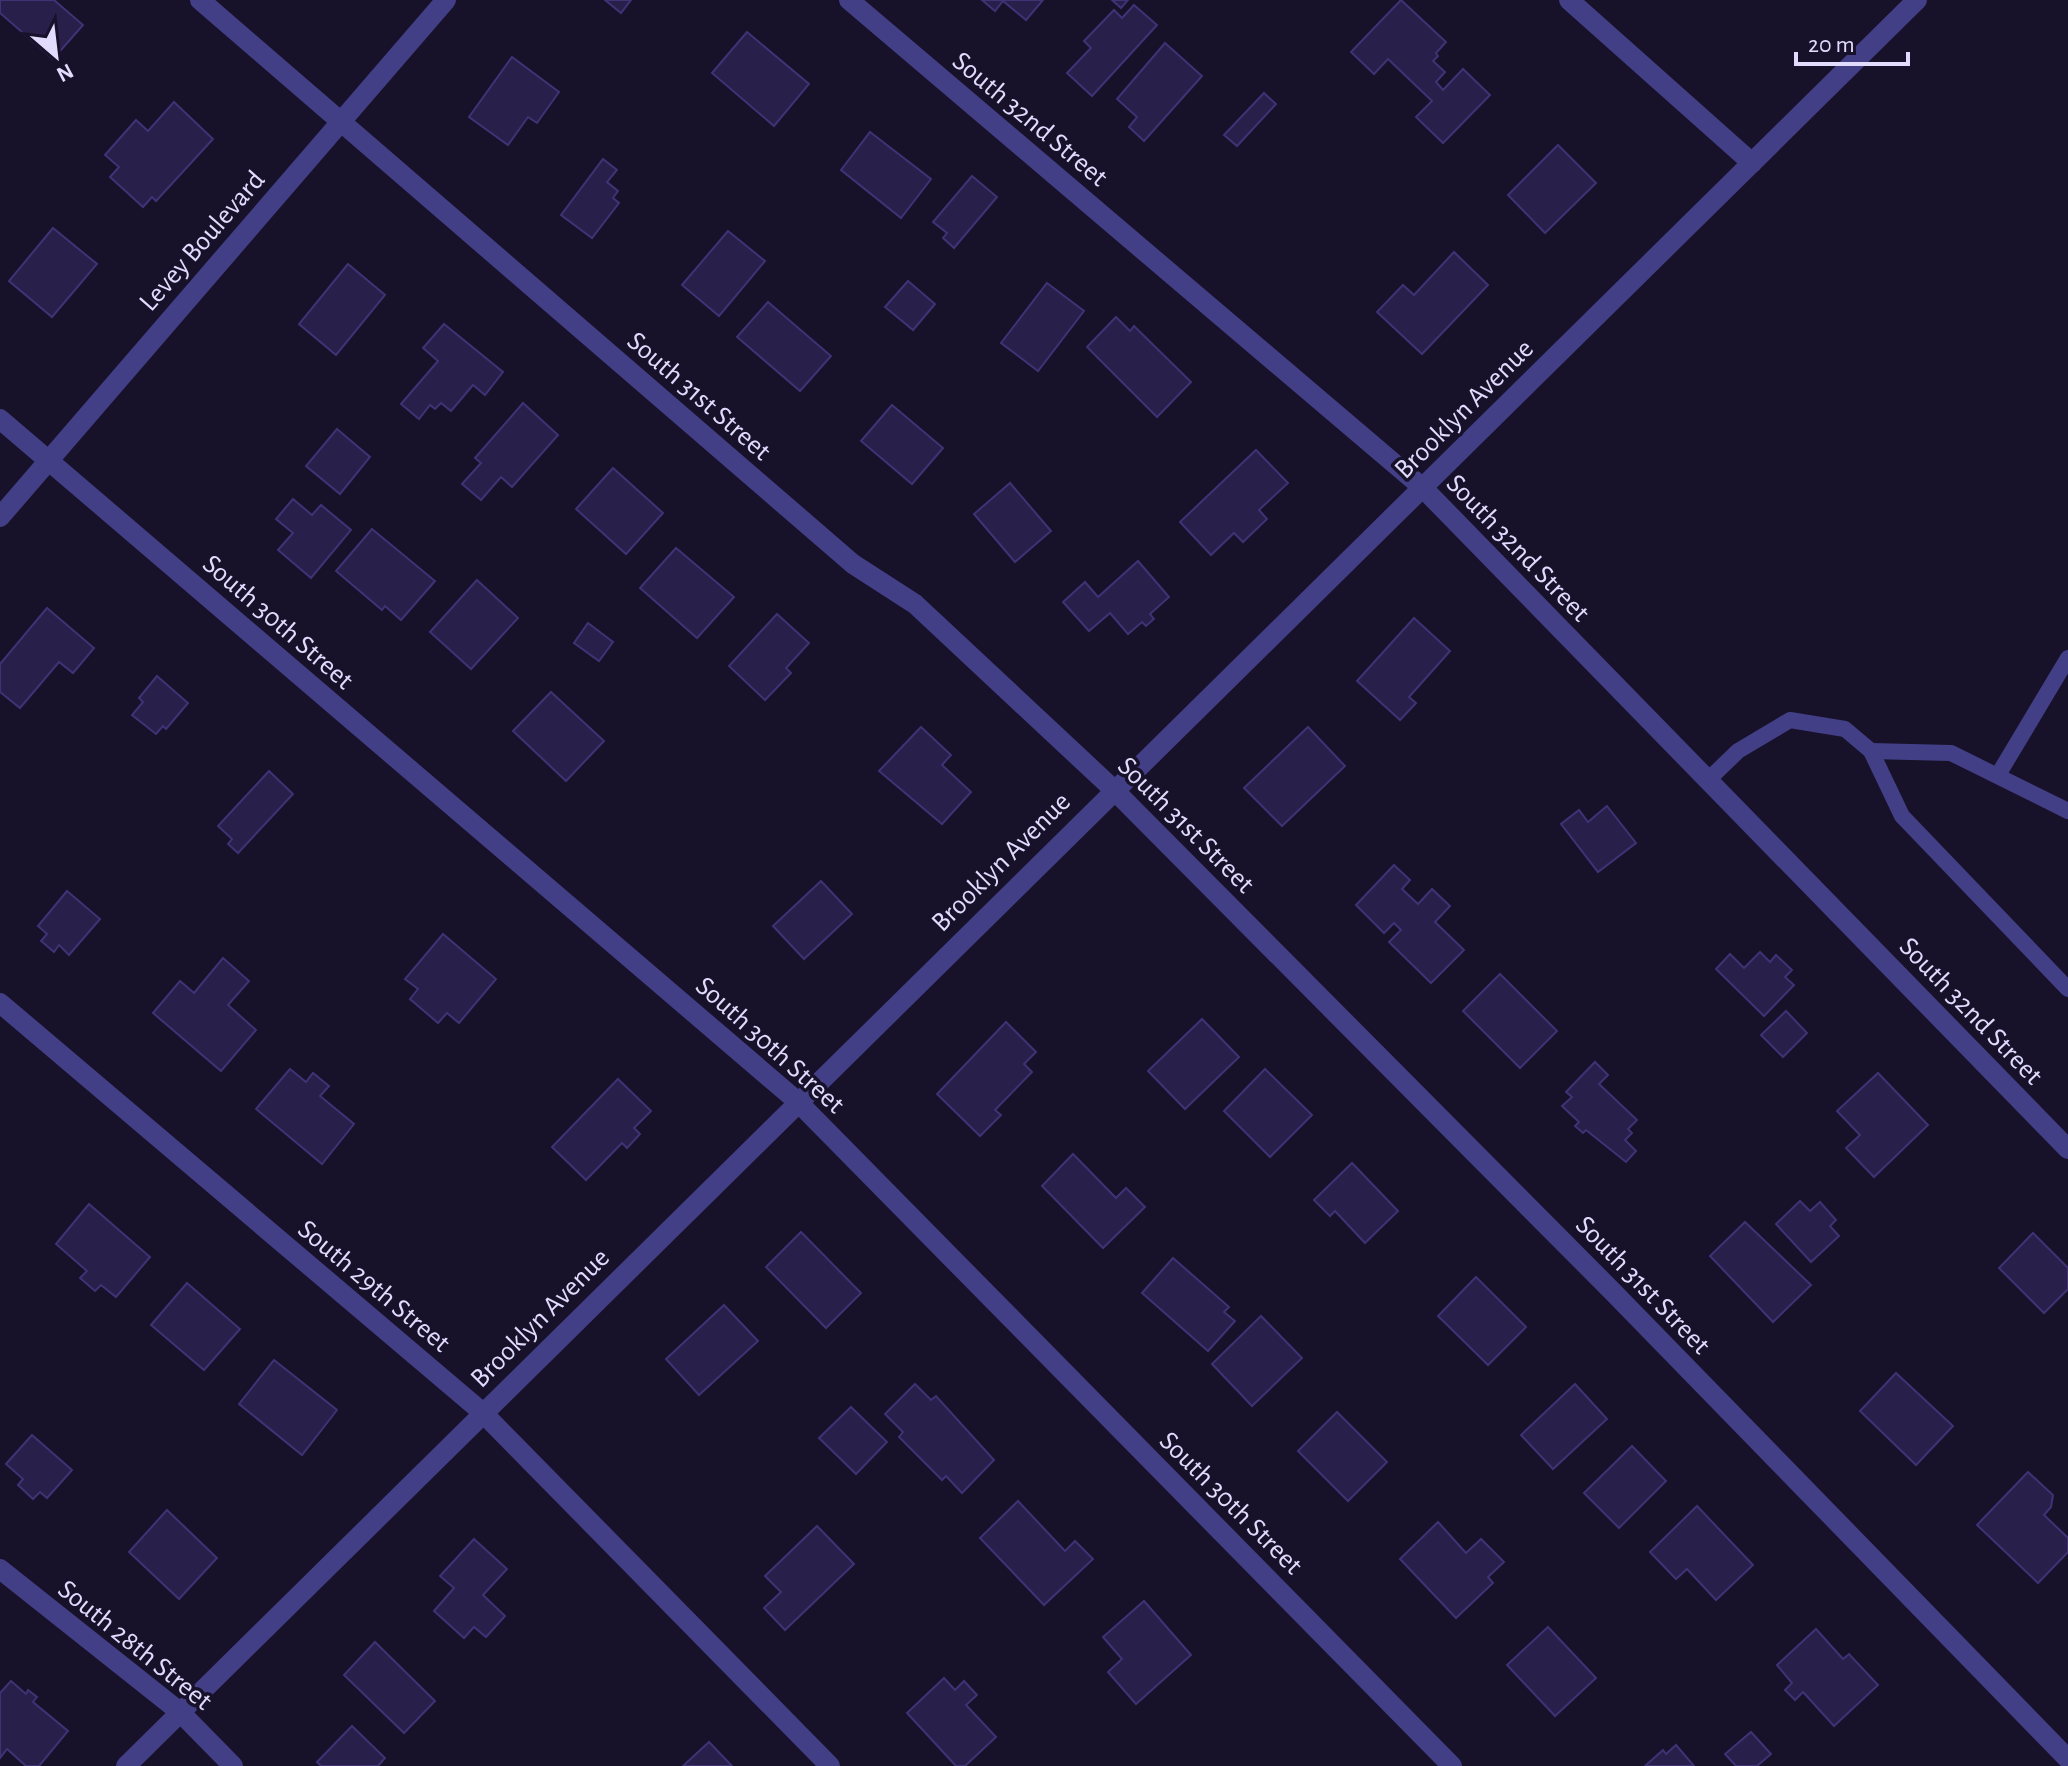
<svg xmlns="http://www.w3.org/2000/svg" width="2068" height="1766" font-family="'Alegreya Sans',sans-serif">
<rect width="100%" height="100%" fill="#17122a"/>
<g fill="#281f4a" stroke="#413275" stroke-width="2">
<path d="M 0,0 L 54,0 L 83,25 L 53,59 L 0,13 Z"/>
<path d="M 605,0 L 631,0 L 621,13 Z"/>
<path d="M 982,0 L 1043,0 L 1026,20 L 1003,1 L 995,11 Z"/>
<path d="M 1112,0 L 1128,0 L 1121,8 Z"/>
<path d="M 1401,0 L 1446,42 L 1436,53 L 1438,56 L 1433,61 L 1445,72 L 1436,82 L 1443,90 L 1463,69 L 1490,95 L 1443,143 L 1416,117 L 1432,101 L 1388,59 L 1374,74 L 1351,52 Z"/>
<path d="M 1134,5 L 1157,25 L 1092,96 L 1067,73 L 1091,48 L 1084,41 L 1114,10 L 1122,18 Z"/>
<path d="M 747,32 L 809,84 L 774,126 L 712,73 Z"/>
<path d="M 1165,43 L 1202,76 L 1144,141 L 1129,127 L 1137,117 L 1117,99 Z"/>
<path d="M 512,57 L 559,92 L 537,123 L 528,117 L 508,145 L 469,117 Z"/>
<path d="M 1264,93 L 1276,104 L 1237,146 L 1224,135 Z"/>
<path d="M 174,102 L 213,139 L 156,201 L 152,197 L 143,207 L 110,177 L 119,167 L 105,155 L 136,120 L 148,131 Z"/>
<path d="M 870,132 L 931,179 L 901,218 L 841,170 Z"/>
<path d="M 1558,145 L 1596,183 L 1545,233 L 1508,195 Z"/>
<path d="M 603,159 L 617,170 L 607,182 L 618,191 L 613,198 L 619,203 L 592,238 L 561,215 Z"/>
<path d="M 972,176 L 997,197 L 954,248 L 943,238 L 947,233 L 933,222 Z"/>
<path d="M 53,228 L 97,264 L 52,317 L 9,281 Z"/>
<path d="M 728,231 L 765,261 L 719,316 L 682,285 Z"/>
<path d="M 1454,252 L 1488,285 L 1422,354 L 1377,312 L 1403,285 L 1414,295 Z"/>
<path d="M 348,264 L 385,295 L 336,355 L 299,324 Z"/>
<path d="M 908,281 L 935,304 L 913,330 L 885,307 Z"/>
<path d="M 1047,283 L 1084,311 L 1038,371 L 1001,343 Z"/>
<path d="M 768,302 L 831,356 L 800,391 L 737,337 Z"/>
<path d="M 1116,317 L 1130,331 L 1134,326 L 1191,382 L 1157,417 L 1087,347 Z"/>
<path d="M 444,324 L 503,372 L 485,395 L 473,385 L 451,411 L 441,403 L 435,409 L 430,405 L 419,419 L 401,404 L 438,361 L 423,348 Z"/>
<path d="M 523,403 L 558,435 L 512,487 L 501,477 L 481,500 L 462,484 L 481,463 L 475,458 Z"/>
<path d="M 892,405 L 943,448 L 912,484 L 861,441 Z"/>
<path d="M 337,429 L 370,457 L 340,494 L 306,466 Z"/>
<path d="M 1256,450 L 1288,483 L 1259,510 L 1267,519 L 1243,542 L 1234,533 L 1211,555 L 1180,522 Z"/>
<path d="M 613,468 L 663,513 L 626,554 L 576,509 Z"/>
<path d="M 1010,483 L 1051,531 L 1015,562 L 974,514 Z"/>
<path d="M 293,499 L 312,515 L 321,505 L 351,530 L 311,578 L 278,550 L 293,533 L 276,519 Z"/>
<path d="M 372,529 L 435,581 L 401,620 L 385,606 L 382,610 L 336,571 Z"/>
<path d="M 676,548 L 734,597 L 697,638 L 640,588 Z"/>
<path d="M 1138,561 L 1169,597 L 1150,614 L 1154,619 L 1146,626 L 1142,622 L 1128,634 L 1110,613 L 1089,631 L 1063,602 L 1085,582 L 1098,597 Z"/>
<path d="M 477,580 L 518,618 L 471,669 L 430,632 Z"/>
<path d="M 47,608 L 94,648 L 73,673 L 59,662 L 20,708 L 0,692 L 0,664 Z"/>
<path d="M 777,614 L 809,643 L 786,668 L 791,673 L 765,700 L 729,666 Z"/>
<path d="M 1414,618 L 1450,651 L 1409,697 L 1416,703 L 1400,720 L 1357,681 Z"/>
<path d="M 588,623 L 613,642 L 599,661 L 574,643 Z"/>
<path d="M 157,676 L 188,703 L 166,729 L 163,726 L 156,734 L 132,715 L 143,702 L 139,698 Z"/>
<path d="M 551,692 L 604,741 L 566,781 L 513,731 Z"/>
<path d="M 921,727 L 951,755 L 942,765 L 971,792 L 942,824 L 879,771 Z"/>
<path d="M 1308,727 L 1345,766 L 1282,826 L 1244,788 Z"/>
<path d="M 269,771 L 293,794 L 238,853 L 228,844 L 232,839 L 218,826 Z"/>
<path d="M 1607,806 L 1636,843 L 1598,872 L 1561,824 L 1579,810 L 1588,822 Z"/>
<path d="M 1394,865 L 1410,880 L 1402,889 L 1418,904 L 1432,889 L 1450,906 L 1435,922 L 1464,950 L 1431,983 L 1389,942 L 1401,930 L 1394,923 L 1384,933 L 1356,905 Z"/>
<path d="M 821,881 L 852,914 L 804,959 L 773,926 Z"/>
<path d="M 67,891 L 100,919 L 69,955 L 59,945 L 54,952 L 41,941 L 47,934 L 38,926 Z"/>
<path d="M 443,934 L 496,979 L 459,1023 L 447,1013 L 438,1023 L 410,999 L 418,989 L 405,979 Z"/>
<path d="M 1760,952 L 1770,962 L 1776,955 L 1792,970 L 1785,977 L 1794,985 L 1764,1016 L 1716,969 L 1730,954 L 1744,968 Z"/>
<path d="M 223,958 L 249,981 L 228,1005 L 256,1030 L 221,1071 L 153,1013 L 180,981 L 194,993 Z"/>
<path d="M 1500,974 L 1557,1031 L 1520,1068 L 1463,1011 Z"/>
<path d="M 1786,1011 L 1807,1033 L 1783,1057 L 1761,1035 Z"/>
<path d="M 1202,1019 L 1239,1057 L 1185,1109 L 1148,1071 Z"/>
<path d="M 1006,1022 L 1036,1052 L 1024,1064 L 1032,1072 L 995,1110 L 1001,1115 L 980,1136 L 937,1094 Z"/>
<path d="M 1595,1062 L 1608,1075 L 1599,1084 L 1637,1120 L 1628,1129 L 1632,1133 L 1625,1140 L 1636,1151 L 1626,1162 L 1586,1130 L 1583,1133 L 1575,1126 L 1579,1122 L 1562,1106 L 1572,1097 L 1566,1092 Z"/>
<path d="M 290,1069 L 306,1082 L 313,1073 L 329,1086 L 320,1096 L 354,1124 L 322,1164 L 256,1109 Z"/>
<path d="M 1265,1069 L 1312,1115 L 1270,1157 L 1224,1111 Z"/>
<path d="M 1878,1073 L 1928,1125 L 1874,1177 L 1846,1148 L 1860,1135 L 1837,1111 Z"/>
<path d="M 618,1079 L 651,1111 L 634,1128 L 640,1134 L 627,1148 L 622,1143 L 586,1180 L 552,1147 Z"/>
<path d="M 1073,1154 L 1116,1198 L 1126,1188 L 1145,1207 L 1103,1248 L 1042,1186 Z"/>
<path d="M 1352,1163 L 1398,1211 L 1365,1243 L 1335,1211 L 1330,1216 L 1314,1200 Z"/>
<path d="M 1800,1201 L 1810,1211 L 1820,1202 L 1836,1220 L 1830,1226 L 1839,1236 L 1811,1262 L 1776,1224 Z"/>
<path d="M 89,1204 L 150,1257 L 116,1297 L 101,1285 L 95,1291 L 80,1278 L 87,1271 L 56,1244 Z"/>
<path d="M 1745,1222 L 1811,1285 L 1773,1322 L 1710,1256 Z"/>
<path d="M 801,1232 L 861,1293 L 826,1328 L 766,1267 Z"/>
<path d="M 2033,1233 L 2068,1268 L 2068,1289 L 2044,1313 L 1999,1268 Z"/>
<path d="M 1173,1258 L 1229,1307 L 1224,1312 L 1235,1321 L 1208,1351 L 1142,1293 Z"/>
<path d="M 1476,1277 L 1526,1327 L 1488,1365 L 1438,1316 Z"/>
<path d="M 187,1283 L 240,1329 L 204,1370 L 151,1325 Z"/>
<path d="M 724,1305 L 758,1341 L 699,1395 L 666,1359 Z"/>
<path d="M 1261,1316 L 1302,1358 L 1252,1406 L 1212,1364 Z"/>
<path d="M 274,1360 L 337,1410 L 302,1455 L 239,1404 Z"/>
<path d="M 1896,1373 L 1953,1426 L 1916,1465 L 1860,1411 Z"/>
<path d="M 915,1384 L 931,1400 L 936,1396 L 994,1460 L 962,1493 L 946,1476 L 942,1480 L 899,1437 L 903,1432 L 885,1414 Z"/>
<path d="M 1575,1384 L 1607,1419 L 1553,1469 L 1521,1435 Z"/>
<path d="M 851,1407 L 887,1442 L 856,1474 L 819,1438 Z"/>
<path d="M 1337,1412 L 1387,1462 L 1348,1501 L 1298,1451 Z"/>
<path d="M 32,1435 L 72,1470 L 47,1498 L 40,1492 L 33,1499 L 18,1485 L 23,1479 L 6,1464 Z"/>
<path d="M 1632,1446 L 1666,1481 L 1619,1528 L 1584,1493 Z"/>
<path d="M 2028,1472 L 2053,1495 L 2051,1507 L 2044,1515 L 2068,1538 L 2068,1552 L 2038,1583 L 1977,1525 Z"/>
<path d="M 1018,1501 L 1065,1551 L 1075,1541 L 1093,1559 L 1044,1605 L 980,1538 Z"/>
<path d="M 1697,1506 L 1753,1565 L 1716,1600 L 1687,1569 L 1676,1579 L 1650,1552 Z"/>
<path d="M 167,1510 L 217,1558 L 179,1599 L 129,1552 Z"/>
<path d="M 1438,1522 L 1466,1553 L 1481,1539 L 1504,1562 L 1488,1577 L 1493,1583 L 1456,1618 L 1400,1559 Z"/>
<path d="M 817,1526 L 854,1564 L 785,1630 L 764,1608 L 781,1592 L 765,1576 Z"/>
<path d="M 474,1539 L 507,1569 L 483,1595 L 505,1616 L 486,1637 L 474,1627 L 464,1638 L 434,1611 L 454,1588 L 440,1576 Z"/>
<path d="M 1144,1601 L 1191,1655 L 1136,1704 L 1108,1672 L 1122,1659 L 1103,1637 Z"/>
<path d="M 1548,1627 L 1596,1678 L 1555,1716 L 1507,1665 Z"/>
<path d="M 1816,1629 L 1843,1659 L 1849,1654 L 1878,1685 L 1834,1726 L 1803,1692 L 1795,1700 L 1785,1690 L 1792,1683 L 1777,1665 Z"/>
<path d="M 375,1642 L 435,1701 L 404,1733 L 344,1675 Z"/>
<path d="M 944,1678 L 955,1690 L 964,1681 L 977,1695 L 966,1705 L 996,1737 L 965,1766 L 956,1766 L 907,1713 Z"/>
<path d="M 11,1681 L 26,1694 L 28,1690 L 37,1697 L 33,1702 L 68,1731 L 39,1766 L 26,1766 L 7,1749 L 0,1758 L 0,1693 Z"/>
<path d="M 352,1726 L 385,1758 L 378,1766 L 321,1766 L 317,1762 Z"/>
<path d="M 1751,1732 L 1771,1754 L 1757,1766 L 1736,1766 L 1725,1754 Z"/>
<path d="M 709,1742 L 732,1766 L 683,1766 Z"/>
<path d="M 1676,1745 L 1694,1766 L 1645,1766 L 1663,1750 L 1666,1754 Z"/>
</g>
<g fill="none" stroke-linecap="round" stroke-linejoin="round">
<g stroke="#433f87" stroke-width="16">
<path d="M 1871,751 L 1951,753 L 2068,811"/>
<path d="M 1998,775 L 2068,658"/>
<path d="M 1708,780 L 1738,751 L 1790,720 L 1845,729 L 1871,751 L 1902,816 L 2068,989"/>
</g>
<g stroke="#433f87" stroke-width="20">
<path d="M 200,0 L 853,564 L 915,604 L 1113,789 L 1614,1293 L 2068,1759"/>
<path d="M 849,0 L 1423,488 L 2068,1149"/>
<path d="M 1569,0 L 1752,163"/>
<path d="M 0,419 L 797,1101 L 1452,1766"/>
<path d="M 0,517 L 446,0"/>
<path d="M 0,1003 L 482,1412 L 830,1766"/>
<path d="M 0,1569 L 180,1712 L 233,1766"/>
<path d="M 126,1766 L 1917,0"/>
</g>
</g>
<g text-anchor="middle" stroke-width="7" stroke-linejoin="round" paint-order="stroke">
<g font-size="28" fill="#e1dcfe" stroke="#17122a">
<text transform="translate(1031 118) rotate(40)" y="10">South 32nd Street</text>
<text transform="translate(201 240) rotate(-49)" y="10">Levey Boulevard</text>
<text transform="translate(700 395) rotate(41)" y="10">South 31st Street</text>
<text transform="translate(1463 408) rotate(-45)" y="10">Brooklyn Avenue</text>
<text transform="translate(1519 547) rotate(46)" y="10">South 32nd Street</text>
<text transform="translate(279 621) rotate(41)" y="10">South 30th Street</text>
<text transform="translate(1187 824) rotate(45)" y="10">South 31st Street</text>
<text transform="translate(1000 861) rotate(-45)" y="10">Brooklyn Avenue</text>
<text transform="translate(1972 1010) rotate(46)" y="10">South 32nd Street</text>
<text transform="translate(771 1044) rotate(42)" y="10">South 30th Street</text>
<text transform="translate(1644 1284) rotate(46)" y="10">South 31st Street</text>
<text transform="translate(375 1285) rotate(40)" y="10">South 29th Street</text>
<text transform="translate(539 1317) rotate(-45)" y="10">Brooklyn Avenue</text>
<text transform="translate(1232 1502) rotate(45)" y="10">South 30th Street</text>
<text transform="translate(136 1644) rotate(39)" y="10">South 28th Street</text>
</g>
</g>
<g transform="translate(56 56) rotate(152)" stroke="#17122a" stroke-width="6" paint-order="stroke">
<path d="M0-6L14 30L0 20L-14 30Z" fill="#e1dcfe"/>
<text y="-12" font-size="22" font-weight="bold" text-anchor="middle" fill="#e1dcfe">N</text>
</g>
<path d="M1796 52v12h112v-12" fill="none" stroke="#e1dcfe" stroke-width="4"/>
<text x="1808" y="52" font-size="24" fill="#e1dcfe" stroke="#17122a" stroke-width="6" paint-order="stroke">20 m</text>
</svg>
